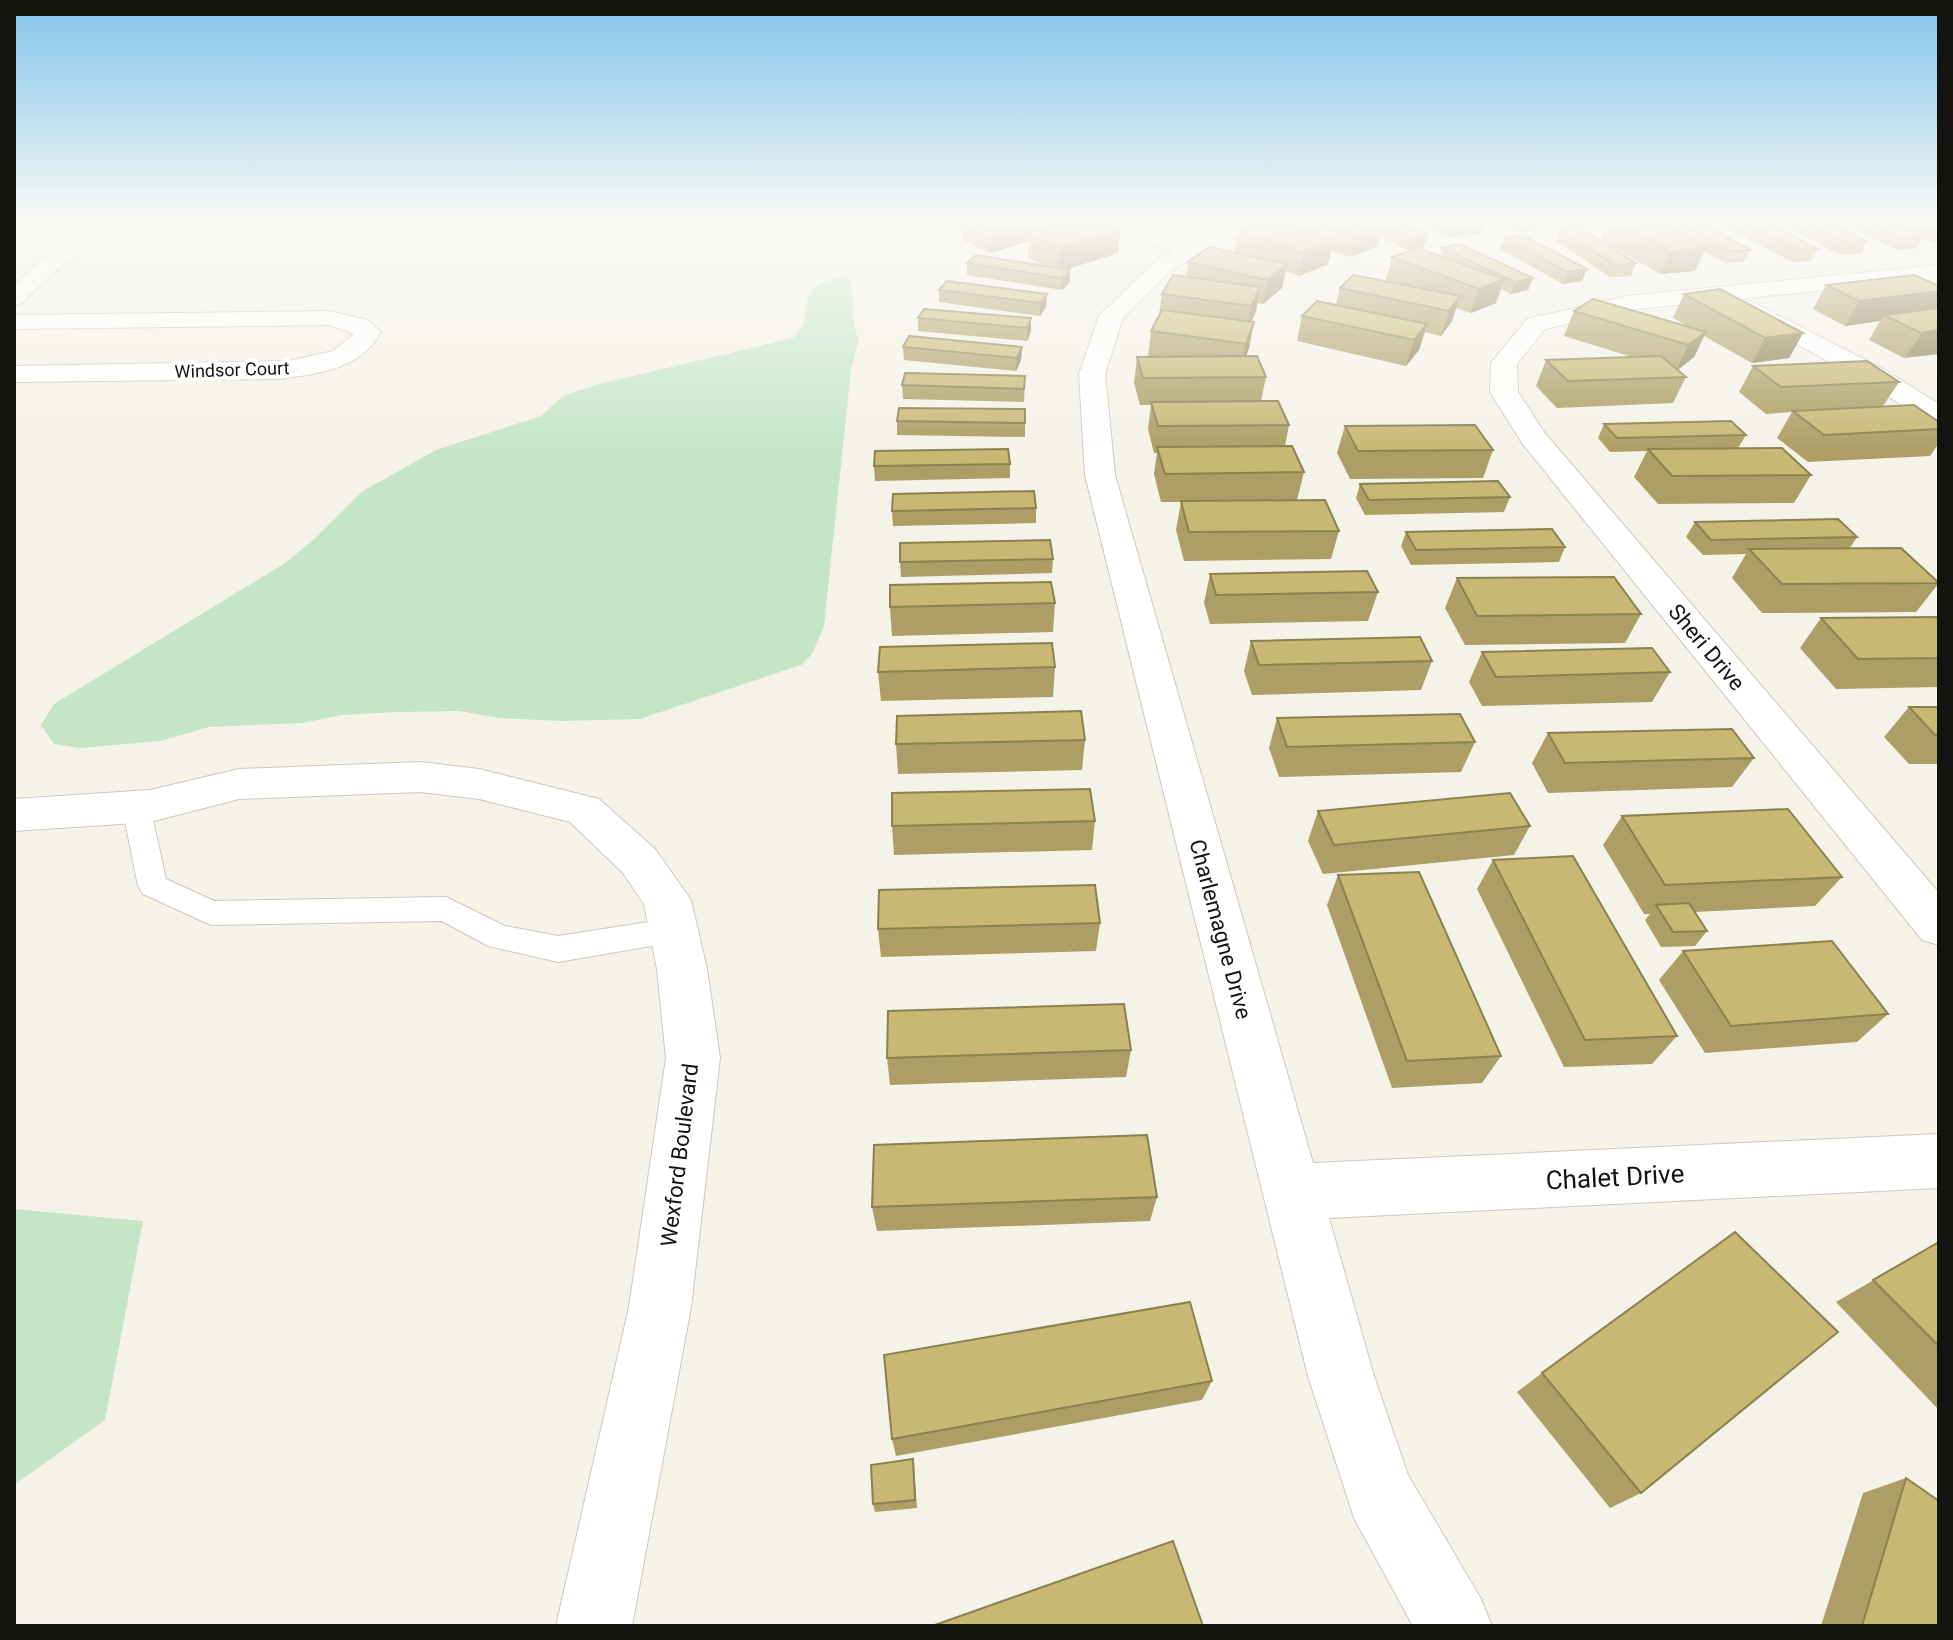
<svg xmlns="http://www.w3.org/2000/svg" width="1953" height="1640" font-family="Roboto,sans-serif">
<rect width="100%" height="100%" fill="#f5f2e8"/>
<g fill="#c5e6c6">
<path d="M 848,276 C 857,300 849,319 859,340 L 851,370 L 824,626 L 812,654 L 801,665 L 640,719 L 562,721 L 499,718 L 459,711 L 399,712 L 341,715 L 302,723 L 209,727 L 160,741 L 80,748 L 54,744 L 41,725 L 54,704 L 282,565 L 311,542 L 363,491 L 436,450 L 541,416 L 563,396 L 599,384 L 793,338 C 822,313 783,287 848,276 Z"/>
<path d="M 14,1209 L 143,1221 L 105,1420 L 14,1485 Z"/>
</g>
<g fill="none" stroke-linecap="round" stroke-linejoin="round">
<defs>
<path id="lane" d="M 136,796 L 146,799 L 150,806 L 166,879 L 214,901 L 446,897 L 505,926 L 558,936 L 674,918 L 685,921 L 689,930 L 685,939 L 674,942 L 558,962 L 488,946 L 442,921 L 211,925 L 143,894 L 138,886 L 122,806 L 126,799 Z"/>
<g id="street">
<path d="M 98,223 L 122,223 L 54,272 L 22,303 L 14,305 L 14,285 L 38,262 Z"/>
<path d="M 1102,223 L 1133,223 L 1189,242 C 1216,227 1235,223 1265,223 L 1262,227 L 1227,239 L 1171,271 L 1123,318 L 1105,374 L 1115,475 L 1313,1163 L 1939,1134 L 1939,1188 L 1329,1218 L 1374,1376 L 1408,1475 L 1481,1599 L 1492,1626 L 1413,1626 L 1354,1518 L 1308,1376 L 1085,475 L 1079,374 L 1099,316 L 1155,261 L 1173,251 L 1105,227 Z"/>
<path d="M 1939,265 L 1939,279 L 1627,310 L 1545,329 L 1517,364 L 1518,392 L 1544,432 L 1939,893 L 1939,945 L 1922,940 L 1522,443 L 1490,392 L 1491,363 L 1527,319 L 1627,296 Z"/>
<path d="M 1750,301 L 1885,370 L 1939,404 L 1939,425 L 1929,422 L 1865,382 L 1741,313 L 1738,308 L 1741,303 Z"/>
<path d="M 329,311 L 368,320 L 381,332 C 360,370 317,374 278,379 L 14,382 L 14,366 L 289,361 L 333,351 L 354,334 L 329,325 L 14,329 L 14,315 Z"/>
<path d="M 420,762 L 479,769 L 599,799 L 655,849 L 691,900 L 707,969 L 720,1058 L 691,1307 L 632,1626 L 556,1626 L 629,1307 L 666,1058 L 657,969 L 644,904 L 623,873 L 570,822 L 479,799 L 420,792 L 239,799 L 150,822 L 14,831 L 14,799 L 150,790 L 239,769 Z"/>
</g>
</defs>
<use href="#lane" stroke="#cbc9bf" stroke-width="2"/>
<use href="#street" stroke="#cbc9bf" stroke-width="2"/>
<use href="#lane" fill="#fff" fill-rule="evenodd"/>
<use href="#street" fill="#fff" fill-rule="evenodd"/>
</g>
<g fill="#ac9e64">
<path d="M 962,223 L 1050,223 L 1050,229 L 1118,253 L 1066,269 L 1070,270 L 1070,282 L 1062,290 L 967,275 L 967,263 L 1046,266 L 1028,258 L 1029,241 L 990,253 L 962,240 Z"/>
<path d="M 1289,223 L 1402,223 L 1428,235 L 1424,247 L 1408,250 L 1380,237 L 1378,246 L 1351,257 L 1331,251 L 1328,264 L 1299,276 L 1285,271 L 1282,288 L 1263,304 L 1257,303 L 1256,311 L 1251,322 L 1249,348 L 1246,356 L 1266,377 L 1261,401 L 1289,425 L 1285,446 L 1304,472 L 1297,500 L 1339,531 L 1331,559 L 1184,561 L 1176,530 L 1181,502 L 1161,502 L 1154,474 L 1157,453 L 1154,453 L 1148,429 L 1151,405 L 1140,405 L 1134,383 L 1137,357 L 1153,357 L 1148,356 L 1151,331 L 1159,315 L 1162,294 L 1186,277 L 1188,262 L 1234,253 L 1238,230 L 1288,227 Z"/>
<path d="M 1421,223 L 1484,223 L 1480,233 L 1451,238 Z"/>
<path d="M 1500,223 L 1539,223 L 1536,230 L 1518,233 Z"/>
<path d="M 1608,223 L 1660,223 L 1666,226 L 1668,223 L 1702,223 L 1750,250 L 1744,262 L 1725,263 L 1704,251 L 1695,271 L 1660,274 L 1601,240 Z"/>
<path d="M 1731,223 L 1767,223 L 1818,249 L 1811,261 L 1792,262 L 1728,228 Z"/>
<path d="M 1778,223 L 1828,223 L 1867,242 L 1861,254 L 1841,255 Z"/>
<path d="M 1840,223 L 1939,223 L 1939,245 L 1922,238 L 1916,249 L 1897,250 Z"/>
<path d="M 1561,230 L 1636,263 L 1631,276 L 1610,277 L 1556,241 Z"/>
<path d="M 1504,237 L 1587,269 L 1582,281 L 1563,284 L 1500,249 Z"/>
<path d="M 1442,248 L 1533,278 L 1528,290 L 1511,294 L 1501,289 L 1496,303 L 1471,313 L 1456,308 L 1452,321 L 1441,336 L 1425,332 L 1419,350 L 1406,366 L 1297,341 L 1302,316 L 1336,305 L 1340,288 L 1390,282 L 1386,280 L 1392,257 L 1440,256 Z"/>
<path d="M 1826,285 L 1939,286 L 1939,306 L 1904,358 L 1869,340 L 1880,321 L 1845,326 L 1813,309 Z"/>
<path d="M 939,290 L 1047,294 L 1046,307 L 1040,316 L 939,302 Z"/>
<path d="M 1684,294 L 1803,333 L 1789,358 L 1752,363 L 1704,336 L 1694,357 L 1678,370 L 1686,377 L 1673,403 L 1557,408 L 1536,386 L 1546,360 L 1632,357 L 1564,336 L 1574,311 L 1685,325 L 1673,318 Z"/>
<path d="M 918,318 L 1031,318 L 1031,331 L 1027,341 L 918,331 Z"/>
<path d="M 903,347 L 1022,347 L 1021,360 L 1016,371 L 904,360 Z"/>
<path d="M 1753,366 L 1899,382 L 1883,406 L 1939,422 L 1939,443 L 1930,456 L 1808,462 L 1777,438 L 1792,412 L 1766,414 L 1739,392 Z"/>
<path d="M 1025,376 L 1024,402 L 903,399 L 902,385 Z"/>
<path d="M 1025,409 L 1025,437 L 897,435 L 897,421 Z"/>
<path d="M 1604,424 L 1746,435 L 1738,448 L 1811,475 L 1794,503 L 1658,504 L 1634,477 L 1647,451 L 1610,452 L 1598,438 Z"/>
<path d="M 1345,426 L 1493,450 L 1483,478 L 1350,479 L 1337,453 Z"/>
<path d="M 1010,464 L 1010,478 L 875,481 L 874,466 Z"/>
<path d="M 1360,484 L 1510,497 L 1504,512 L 1365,515 L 1356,498 Z"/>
<path d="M 1036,508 L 1036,523 L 893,526 L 892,511 Z"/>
<path d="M 1695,522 L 1857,537 L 1850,548 L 1939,583 L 1916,612 L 1762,613 L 1732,578 L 1746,554 L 1703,555 L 1686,537 Z"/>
<path d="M 1406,532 L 1565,547 L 1559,562 L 1411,565 L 1401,546 Z"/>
<path d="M 1053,559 L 1052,573 L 901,577 L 900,562 Z"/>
<path d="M 1210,574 L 1378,592 L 1368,621 L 1210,624 L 1204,603 Z"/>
<path d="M 1457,578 L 1641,614 L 1625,643 L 1465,645 L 1445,608 Z"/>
<path d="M 1055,603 L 1053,632 L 892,636 L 890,607 Z"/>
<path d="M 1939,617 L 1939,687 L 1836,689 L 1800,648 L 1821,618 Z"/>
<path d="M 1251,641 L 1432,661 L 1421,690 L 1252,695 L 1244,671 Z"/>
<path d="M 1482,652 L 1670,672 L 1652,702 L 1482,706 L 1469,682 Z"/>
<path d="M 1055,667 L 1053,697 L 881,701 L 878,672 Z"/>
<path d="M 1909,707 L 1939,707 L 1939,764 L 1909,764 L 1884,737 Z"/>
<path d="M 1277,718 L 1475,742 L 1461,772 L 1279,777 L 1269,748 Z"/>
<path d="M 1548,733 L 1754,758 L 1732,787 L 1548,793 L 1532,763 Z"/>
<path d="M 1085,740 L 1082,770 L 898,774 L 896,744 Z"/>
<path d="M 1318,811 L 1530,826 L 1514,855 L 1323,874 L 1308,841 Z"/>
<path d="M 1622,816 L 1842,877 L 1815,906 L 1695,912 L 1707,931 L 1695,946 L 1661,947 L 1645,920 L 1650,914 L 1644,914 L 1603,845 Z"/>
<path d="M 1095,821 L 1092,850 L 894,855 L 892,826 Z"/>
<path d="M 1493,860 L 1677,1036 L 1652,1064 L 1564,1067 L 1477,889 Z"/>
<path d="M 1338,875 L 1501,1056 L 1482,1083 L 1392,1088 L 1327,905 Z"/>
<path d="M 1100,923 L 1096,951 L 881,957 L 878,929 Z"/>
<path d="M 1683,951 L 1888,1014 L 1857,1042 L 1705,1053 L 1659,980 Z"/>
<path d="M 1131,1050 L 1126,1077 L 890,1085 L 887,1058 Z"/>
<path d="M 1157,1197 L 1150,1221 L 877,1231 L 872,1207 Z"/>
<path d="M 1939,1242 L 1939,1410 L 1836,1302 Z"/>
<path d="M 1542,1373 L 1641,1493 L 1610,1508 L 1517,1392 Z"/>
<path d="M 1212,1381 L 1202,1400 L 896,1456 L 892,1439 Z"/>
<path d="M 914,1467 L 917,1508 L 875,1512 L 873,1504 Z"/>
<path d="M 1906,1478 L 1939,1626 L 1821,1626 L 1863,1493 Z"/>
</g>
<g fill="#8c8151">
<path d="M 1014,223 L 1050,223 L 1049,235 L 1029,235 L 1029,241 L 990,253 L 990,230 Z"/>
<path d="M 1383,223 L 1378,246 L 1351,257 L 1357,234 Z"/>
<path d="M 1456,223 L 1484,223 L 1480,233 L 1451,238 Z"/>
<path d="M 1522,223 L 1539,223 L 1536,230 L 1518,233 Z"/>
<path d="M 1567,223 L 1584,223 L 1584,225 L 1565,227 Z"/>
<path d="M 1120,230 L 1118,253 L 1059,272 L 1060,248 Z"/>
<path d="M 1428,235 L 1424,247 L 1408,250 L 1411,238 Z"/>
<path d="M 1333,241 L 1328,264 L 1299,276 L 1304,252 Z"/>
<path d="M 1706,248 L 1695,271 L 1660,274 L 1671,251 Z"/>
<path d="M 1287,264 L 1282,288 L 1263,304 L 1268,280 Z"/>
<path d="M 1587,269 L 1582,281 L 1563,284 L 1567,272 Z"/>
<path d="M 1070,270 L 1070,282 L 1062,290 L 1062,278 Z"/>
<path d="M 1533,278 L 1528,290 L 1511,294 L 1515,282 Z"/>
<path d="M 1504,279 L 1496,303 L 1471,313 L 1479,289 Z"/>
<path d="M 1260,287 L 1256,311 L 1247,331 L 1251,306 Z"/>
<path d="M 1939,291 L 1939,306 L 1933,315 L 1884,315 L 1880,321 L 1845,326 L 1859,301 Z"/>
<path d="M 1047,294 L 1046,307 L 1040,316 L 1040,303 Z"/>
<path d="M 1460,296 L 1452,321 L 1441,336 L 1449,311 Z"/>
<path d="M 1031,318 L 1031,331 L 1027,341 L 1027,328 Z"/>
<path d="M 1254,322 L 1249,348 L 1241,370 L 1246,344 Z"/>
<path d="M 1427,324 L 1419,350 L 1406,366 L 1414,340 Z"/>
<path d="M 1939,330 L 1939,354 L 1904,358 L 1921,333 Z"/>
<path d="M 1706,332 L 1694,357 L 1676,371 L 1688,345 Z"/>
<path d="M 1803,333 L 1789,358 L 1752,363 L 1765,338 Z"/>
<path d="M 1022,347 L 1021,360 L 1016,371 L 1017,358 Z"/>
</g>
<g fill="#c8b874" stroke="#8c8151" stroke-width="2">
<path d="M 975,223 L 1014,223 L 990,230 Z"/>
<path d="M 1070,223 L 1102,223 L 1120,230 L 1060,248 L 1029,235 Z"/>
<path d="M 1258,223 L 1277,223 L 1333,241 L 1304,252 L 1238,230 Z"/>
<path d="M 1321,223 L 1383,223 L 1357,234 Z"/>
<path d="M 1382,223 L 1402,223 L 1428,235 L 1411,238 L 1382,224 L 1383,223 Z"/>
<path d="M 1621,223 L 1660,223 L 1706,248 L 1671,251 Z"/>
<path d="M 1680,223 L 1702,223 L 1750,250 L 1730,251 Z"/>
<path d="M 1746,223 L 1767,223 L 1818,249 L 1798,250 Z"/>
<path d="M 1807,223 L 1828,223 L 1867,242 L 1848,243 Z"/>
<path d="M 1871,223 L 1892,223 L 1923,237 L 1904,238 Z"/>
<path d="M 1580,228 L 1636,263 L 1615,265 L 1561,230 Z"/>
<path d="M 1522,235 L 1587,269 L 1567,272 L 1504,237 Z"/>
<path d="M 1459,244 L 1533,278 L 1515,282 L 1442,248 Z"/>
<path d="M 1209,247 L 1287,264 L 1268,280 L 1188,262 Z"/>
<path d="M 1417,248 L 1504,279 L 1479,289 L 1392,257 Z"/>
<path d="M 976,255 L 1070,270 L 1062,278 L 967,263 Z"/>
<path d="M 1173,275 L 1260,287 L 1251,306 L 1162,294 Z"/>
<path d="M 1353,275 L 1460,296 L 1449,311 L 1340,288 Z"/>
<path d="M 1914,275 L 1939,286 L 1939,291 L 1859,301 L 1826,285 Z"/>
<path d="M 947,281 L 1047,294 L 1040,303 L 939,290 Z"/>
<path d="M 1720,289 L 1803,333 L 1765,338 L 1684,294 Z"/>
<path d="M 1593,299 L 1706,332 L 1688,345 L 1574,311 Z"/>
<path d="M 1317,301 L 1427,324 L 1414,340 L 1302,316 Z"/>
<path d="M 1939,308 L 1939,330 L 1921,333 L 1884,315 Z"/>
<path d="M 924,309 L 1031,318 L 1027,328 L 918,318 Z"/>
<path d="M 1162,310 L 1254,322 L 1246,344 L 1151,331 Z"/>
<path d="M 909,336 L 1022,347 L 1017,358 L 903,347 Z"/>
<path d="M 1257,356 L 1266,377 L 1143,378 L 1137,357 Z"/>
<path d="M 1661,356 L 1686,377 L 1568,381 L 1546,360 Z"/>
<path d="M 1867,361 L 1899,382 L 1781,387 L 1753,366 Z"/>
<path d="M 905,373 L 1025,376 L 1024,389 L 902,385 Z"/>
<path d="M 1278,401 L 1289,425 L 1158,426 L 1151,402 Z"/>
<path d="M 1914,405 L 1939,422 L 1939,429 L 1824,435 L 1793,411 Z"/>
<path d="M 899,408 L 1025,409 L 1025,423 L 897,421 Z"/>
<path d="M 1731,421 L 1746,435 L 1617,438 L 1604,424 Z"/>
<path d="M 1475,425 L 1493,450 L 1358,451 L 1345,426 Z"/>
<path d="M 1292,446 L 1304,472 L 1165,474 L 1157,447 Z"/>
<path d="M 1782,448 L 1811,475 L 1672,476 L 1648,449 Z"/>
<path d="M 1008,449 L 1010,464 L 874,466 L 875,451 Z"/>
<path d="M 1498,481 L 1510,497 L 1369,500 L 1360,484 Z"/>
<path d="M 1034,491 L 1036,508 L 892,511 L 893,494 Z"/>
<path d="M 1325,500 L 1339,531 L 1189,532 L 1181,501 Z"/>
<path d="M 1838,519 L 1857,537 L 1711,540 L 1695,522 Z"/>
<path d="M 1552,529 L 1565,547 L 1416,550 L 1406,532 Z"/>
<path d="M 1050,540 L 1053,559 L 900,562 L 900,543 Z"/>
<path d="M 1901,548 L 1939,583 L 1782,584 L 1749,549 Z"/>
<path d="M 1367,571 L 1378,592 L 1216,595 L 1210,574 Z"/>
<path d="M 1614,577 L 1641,614 L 1477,616 L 1457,578 Z"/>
<path d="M 1051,582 L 1055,603 L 890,607 L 890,585 Z"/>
<path d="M 1939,617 L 1939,658 L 1858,659 L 1821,618 Z"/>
<path d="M 1420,637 L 1432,661 L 1259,665 L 1251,641 Z"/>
<path d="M 1052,643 L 1055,667 L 878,672 L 880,647 Z"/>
<path d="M 1652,648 L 1670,672 L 1496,677 L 1482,652 Z"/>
<path d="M 1909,707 L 1939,707 L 1939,735 L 1935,735 Z"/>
<path d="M 1081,711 L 1085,740 L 896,744 L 897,716 Z"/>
<path d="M 1460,714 L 1475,742 L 1287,747 L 1277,718 Z"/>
<path d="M 1732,729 L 1754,758 L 1565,763 L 1548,733 Z"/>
<path d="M 1090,789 L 1095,821 L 892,826 L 892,793 Z"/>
<path d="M 1510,793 L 1530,826 L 1334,845 L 1318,811 Z"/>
<path d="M 1788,809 L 1842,877 L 1665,885 L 1622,816 Z"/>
<path d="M 1573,856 L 1677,1036 L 1585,1040 L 1493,860 Z"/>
<path d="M 1419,872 L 1501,1056 L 1407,1061 L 1338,875 Z"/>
<path d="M 1095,885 L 1100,923 L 878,929 L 879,890 Z"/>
<path d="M 1689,903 L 1707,931 L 1673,932 L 1656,905 Z"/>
<path d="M 1832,941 L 1888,1014 L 1731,1026 L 1683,951 Z"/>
<path d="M 1124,1004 L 1131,1050 L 887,1058 L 888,1011 Z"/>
<path d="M 1147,1135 L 1157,1197 L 872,1207 L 874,1145 Z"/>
<path d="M 1735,1232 L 1838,1332 L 1641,1493 L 1542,1373 Z"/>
<path d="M 1939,1242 L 1939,1346 L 1873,1280 Z"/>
<path d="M 1190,1302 L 1212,1381 L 892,1439 L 884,1355 Z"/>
<path d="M 913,1459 L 915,1500 L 873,1504 L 871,1465 Z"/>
<path d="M 1906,1478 L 1939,1501 L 1939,1626 L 1862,1626 Z"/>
<path d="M 1173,1541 L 1203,1626 L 932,1626 Z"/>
</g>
<linearGradient id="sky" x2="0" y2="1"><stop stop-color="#80c4ec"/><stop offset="0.49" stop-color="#faf9f5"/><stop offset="1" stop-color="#faf9f5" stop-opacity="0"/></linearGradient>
<rect width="1953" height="453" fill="url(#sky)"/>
<g text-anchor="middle" stroke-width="8" stroke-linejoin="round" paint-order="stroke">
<g font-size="18" fill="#13130f" stroke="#fff">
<text transform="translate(232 370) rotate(-2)" y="6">Windsor Court</text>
</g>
<g font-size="22" fill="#13130f" stroke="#fff">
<text transform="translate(1707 647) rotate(50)" y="8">Sheri Drive</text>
<text transform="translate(1221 929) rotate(75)" y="8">Charlemagne Drive</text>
<text transform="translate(679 1155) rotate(-83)" y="8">Wexford Boulevard</text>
</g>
<g font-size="26" fill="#13130f" stroke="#fff">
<text transform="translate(1615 1177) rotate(-3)" y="9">Chalet Drive</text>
</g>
</g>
<rect width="1953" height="1640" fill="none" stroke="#13130f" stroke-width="32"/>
</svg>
